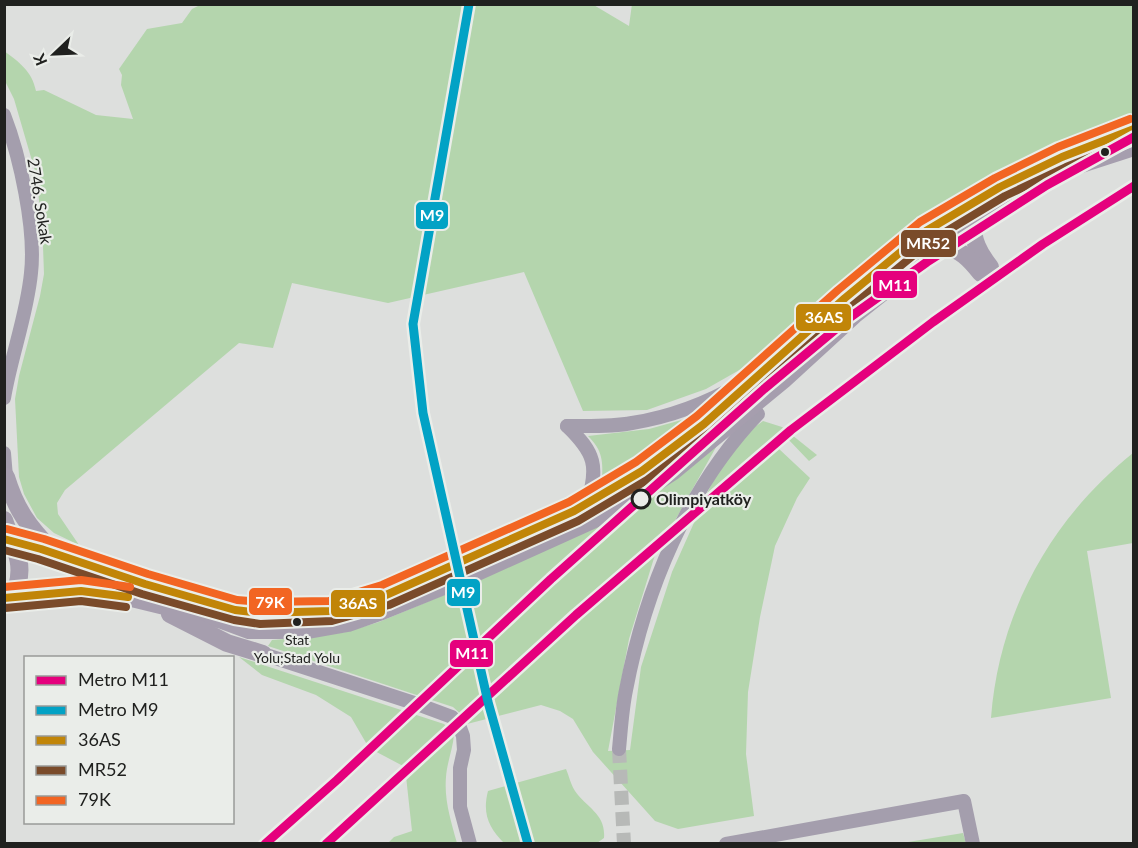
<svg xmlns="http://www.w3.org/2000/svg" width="1138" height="848" font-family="Lato,sans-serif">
<rect width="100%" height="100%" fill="#dddfdd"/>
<g fill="#b4d5ad">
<path d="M 592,4 L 629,26 L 632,4 L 1133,5 L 1133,126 L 1026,163 L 942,210 L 847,279 L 757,360 L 706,389 L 647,410 L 583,411 L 524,272 L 388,303 L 292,283 L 273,348 L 239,343 L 65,490 L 57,503 L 58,514 L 79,545 L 54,533 L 37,518 L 24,494 L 19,477 L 15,399 L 19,376 L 40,296 L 44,274 L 43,246 L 37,178 L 14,99 L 5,81 L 4,51 C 19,62 32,71 36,91 L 44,90 L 96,115 L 133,119 L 121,85 L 122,75 L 119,69 L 147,29 L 182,23 L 192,9 L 200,5 Z"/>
<path d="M 696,416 L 693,421 L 648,455 L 602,482 C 603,461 603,451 588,436 L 649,429 Z"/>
<path d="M 763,421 L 782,427 L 817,455 L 809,461 L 787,438 L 778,448 L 810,478 L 797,498 L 775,546 L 760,617 L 748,692 L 746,754 L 754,816 L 678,829 L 655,821 L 593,752 L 573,719 L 560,711 L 541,705 L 467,724 L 464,717 L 453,707 L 268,646 L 272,640 L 311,637 L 346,632 L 379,622 L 482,579 L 720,440 L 654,558 L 629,639 L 608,751 L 630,750 L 641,667 L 672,572 L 718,469 L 748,432 Z"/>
<path d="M 1133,453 L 1133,543 L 1087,551 L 1111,698 L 991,718 C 999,612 1051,519 1133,453 Z"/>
<path d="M 239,657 L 444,724 L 454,734 C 453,749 447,762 446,777 C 444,800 451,821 457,843 L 388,843 L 394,837 L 412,831 L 405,767 L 369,748 L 351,717 L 316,695 L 262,675 Z"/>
<path d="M 566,769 C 569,776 571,785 575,791 C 587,808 606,814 604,838 L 597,843 L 504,843 C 489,828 482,814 488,791 Z"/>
<path d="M 963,833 L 966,843 L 896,844 Z"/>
</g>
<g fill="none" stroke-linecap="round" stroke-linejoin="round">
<path stroke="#b7b9b7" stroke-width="14" stroke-dasharray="14 7" stroke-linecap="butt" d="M 619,749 L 624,844"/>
<g stroke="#a49ead" stroke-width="14">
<path d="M 4,115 C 20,156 36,229 31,273 C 27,315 11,356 4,398"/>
<path d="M 567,426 C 588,426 611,427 632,423 C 670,417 709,402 742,383"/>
<path d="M 567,426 C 595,453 599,466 587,504"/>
<path d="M 4,453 L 6,477"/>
<path d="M 263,654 L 417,704 L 452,717 L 459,725 L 463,736 L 464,750 L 460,768 L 460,807 L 470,844"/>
<path d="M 619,749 C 621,729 622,709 626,690 C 645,590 687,488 758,414"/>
<path d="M 726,844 L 964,801 L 973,844"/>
</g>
<g stroke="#a69eae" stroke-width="18">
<path d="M 972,222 C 973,241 978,252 990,267"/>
<path d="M 942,244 C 962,251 968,257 981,273"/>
<path d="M 6,477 C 16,510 29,527 52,551"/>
<path d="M 4,520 C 12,545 25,559 17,587 L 4,596"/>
<path d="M 4,539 L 41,549 L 145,584 L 235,610 L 260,613 L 299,613 L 331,611 L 386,595 L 574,511 L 642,471 L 704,424 L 845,298 L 926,231 L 1000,187 L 1062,157 L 1134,129"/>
<path d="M 4,598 L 76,589 L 107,592 L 222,620 L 249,630 L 308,630 L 348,623 L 382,611 L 466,577 L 610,512 L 672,472 L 783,380 L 854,315 L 962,229 L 1019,191 L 1066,169 L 1134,147"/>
<path d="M 170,614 L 227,643 L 263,654"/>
</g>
<defs>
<g id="bus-1">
<path d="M 4,539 L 41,549 L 145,584 L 235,610 L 260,613 L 331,611 L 386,595 L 574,511 L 642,471 L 704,424 L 845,298 L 926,231 L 1000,187 L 1062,157 L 1134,129"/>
<path d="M 4,598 L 81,591 L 128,597"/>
</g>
<g id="bus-2">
<path d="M 4,550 L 38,559 L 142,594 L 234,620 L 260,624 L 332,621 L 389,605 L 578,521 L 647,480 L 711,432 L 852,306 L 932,240 L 1005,196 L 1066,167 L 1134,140"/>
<path d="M 5,608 L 81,601 L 126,607"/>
</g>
<g id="bus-3">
<path d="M 7,529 L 44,539 L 148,574 L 237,600 L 261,602 L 329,601 L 382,585 L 569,502 L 636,462 L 697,416 L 838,290 L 920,222 L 995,178 L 1058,147 L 1130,119"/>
<path d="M 4,587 L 81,580 L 130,587"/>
</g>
</defs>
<use href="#bus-1" stroke="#eaede9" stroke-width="12"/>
<use href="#bus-2" stroke="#eaede9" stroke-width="12"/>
<use href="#bus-3" stroke="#eaede9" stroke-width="12"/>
<use href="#bus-1" stroke="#c18508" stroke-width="8"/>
<use href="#bus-2" stroke="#7a4b2a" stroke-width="8"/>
<use href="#bus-3" stroke="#f26522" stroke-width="8"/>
<defs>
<g id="metro-1">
<path d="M 265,844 L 337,780 L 551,579 L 764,389 L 849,318 L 927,262 L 1047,185 L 1134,137"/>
<path d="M 326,844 L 576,615 L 791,430 L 933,322 L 1043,244 L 1134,186"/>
</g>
<path id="metro-2" d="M 469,4 L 413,324 L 423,413 L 488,702 L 528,844"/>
</defs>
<use href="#metro-1" stroke="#eaede9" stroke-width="14"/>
<use href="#metro-2" stroke="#eaede9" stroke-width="14"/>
<use href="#metro-1" stroke="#e5007d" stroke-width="9"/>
<use href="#metro-2" stroke="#02a2c5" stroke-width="9"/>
</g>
<g fill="#20211f" stroke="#eaede9" stroke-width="2">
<circle cx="1105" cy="152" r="5"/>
<circle cx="297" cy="622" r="5"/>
</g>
<circle fill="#eaede9" stroke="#20211f" stroke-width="3" cx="641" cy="499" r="9"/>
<g text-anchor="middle" stroke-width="4.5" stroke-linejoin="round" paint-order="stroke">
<g font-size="14" fill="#20211f" stroke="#eaede9">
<text x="297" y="645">Stat<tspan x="297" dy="18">Yolu;Stad Yolu</tspan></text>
</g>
<g font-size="16" fill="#20211f" stroke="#eaede9">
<text transform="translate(40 201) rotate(81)" y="6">2746. Sokak</text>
</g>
<g font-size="16" font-weight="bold" fill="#20211f" stroke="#eaede9" text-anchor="start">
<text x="656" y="505">Olimpiyatköy</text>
</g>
</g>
<g stroke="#eaede9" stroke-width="2">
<rect x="415" y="201" width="34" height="29" rx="6" fill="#02a2c5"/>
<rect x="900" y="229" width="57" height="29" rx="6" fill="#7a4b2a"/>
<rect x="872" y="270" width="46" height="29" rx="6" fill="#e5007d"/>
<rect x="795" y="303" width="57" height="29" rx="6" fill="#c18508"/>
<rect x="446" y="578" width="35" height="29" rx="6" fill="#02a2c5"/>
<rect x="248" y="587" width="45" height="29" rx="6" fill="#f26522"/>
<rect x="330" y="589" width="56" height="29" rx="6" fill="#c18508"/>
<rect x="449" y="639" width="45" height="29" rx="6" fill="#e5007d"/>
</g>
<g font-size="16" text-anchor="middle" font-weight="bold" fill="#fff">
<text x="432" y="221">M9</text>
<text x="928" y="249">MR52</text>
<text x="895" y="291">M11</text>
<text x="824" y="323">36AS</text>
<text x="463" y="598">M9</text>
<text x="270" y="608">79K</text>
<text x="358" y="609">36AS</text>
<text x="472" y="659">M11</text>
</g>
<rect width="1138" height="848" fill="none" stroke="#20211f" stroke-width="12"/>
<rect x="24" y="656" width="210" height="168" fill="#eaede9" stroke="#999b98" stroke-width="1.5"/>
<rect x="36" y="676" width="30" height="9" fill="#e5007d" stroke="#999b98" stroke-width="1.5"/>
<text x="78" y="686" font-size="18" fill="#20211f">Metro M11</text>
<rect x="36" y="706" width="30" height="9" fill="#02a2c5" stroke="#999b98" stroke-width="1.5"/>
<text x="78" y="716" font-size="18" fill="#20211f">Metro M9</text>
<rect x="36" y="736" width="30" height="9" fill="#c18508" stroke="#999b98" stroke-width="1.5"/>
<text x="78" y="746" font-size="18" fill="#20211f">36AS</text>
<rect x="36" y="766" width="30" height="9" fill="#7a4b2a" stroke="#999b98" stroke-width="1.5"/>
<text x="78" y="776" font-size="18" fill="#20211f">MR52</text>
<rect x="36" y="796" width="30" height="9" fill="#f26522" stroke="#999b98" stroke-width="1.5"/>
<text x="78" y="806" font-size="18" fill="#20211f">79K</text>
<g transform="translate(54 54) rotate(247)" stroke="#eaede9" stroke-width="4.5" paint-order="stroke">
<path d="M0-4.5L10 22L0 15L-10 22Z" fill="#20211f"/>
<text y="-9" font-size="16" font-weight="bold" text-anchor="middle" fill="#20211f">K</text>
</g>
</svg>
